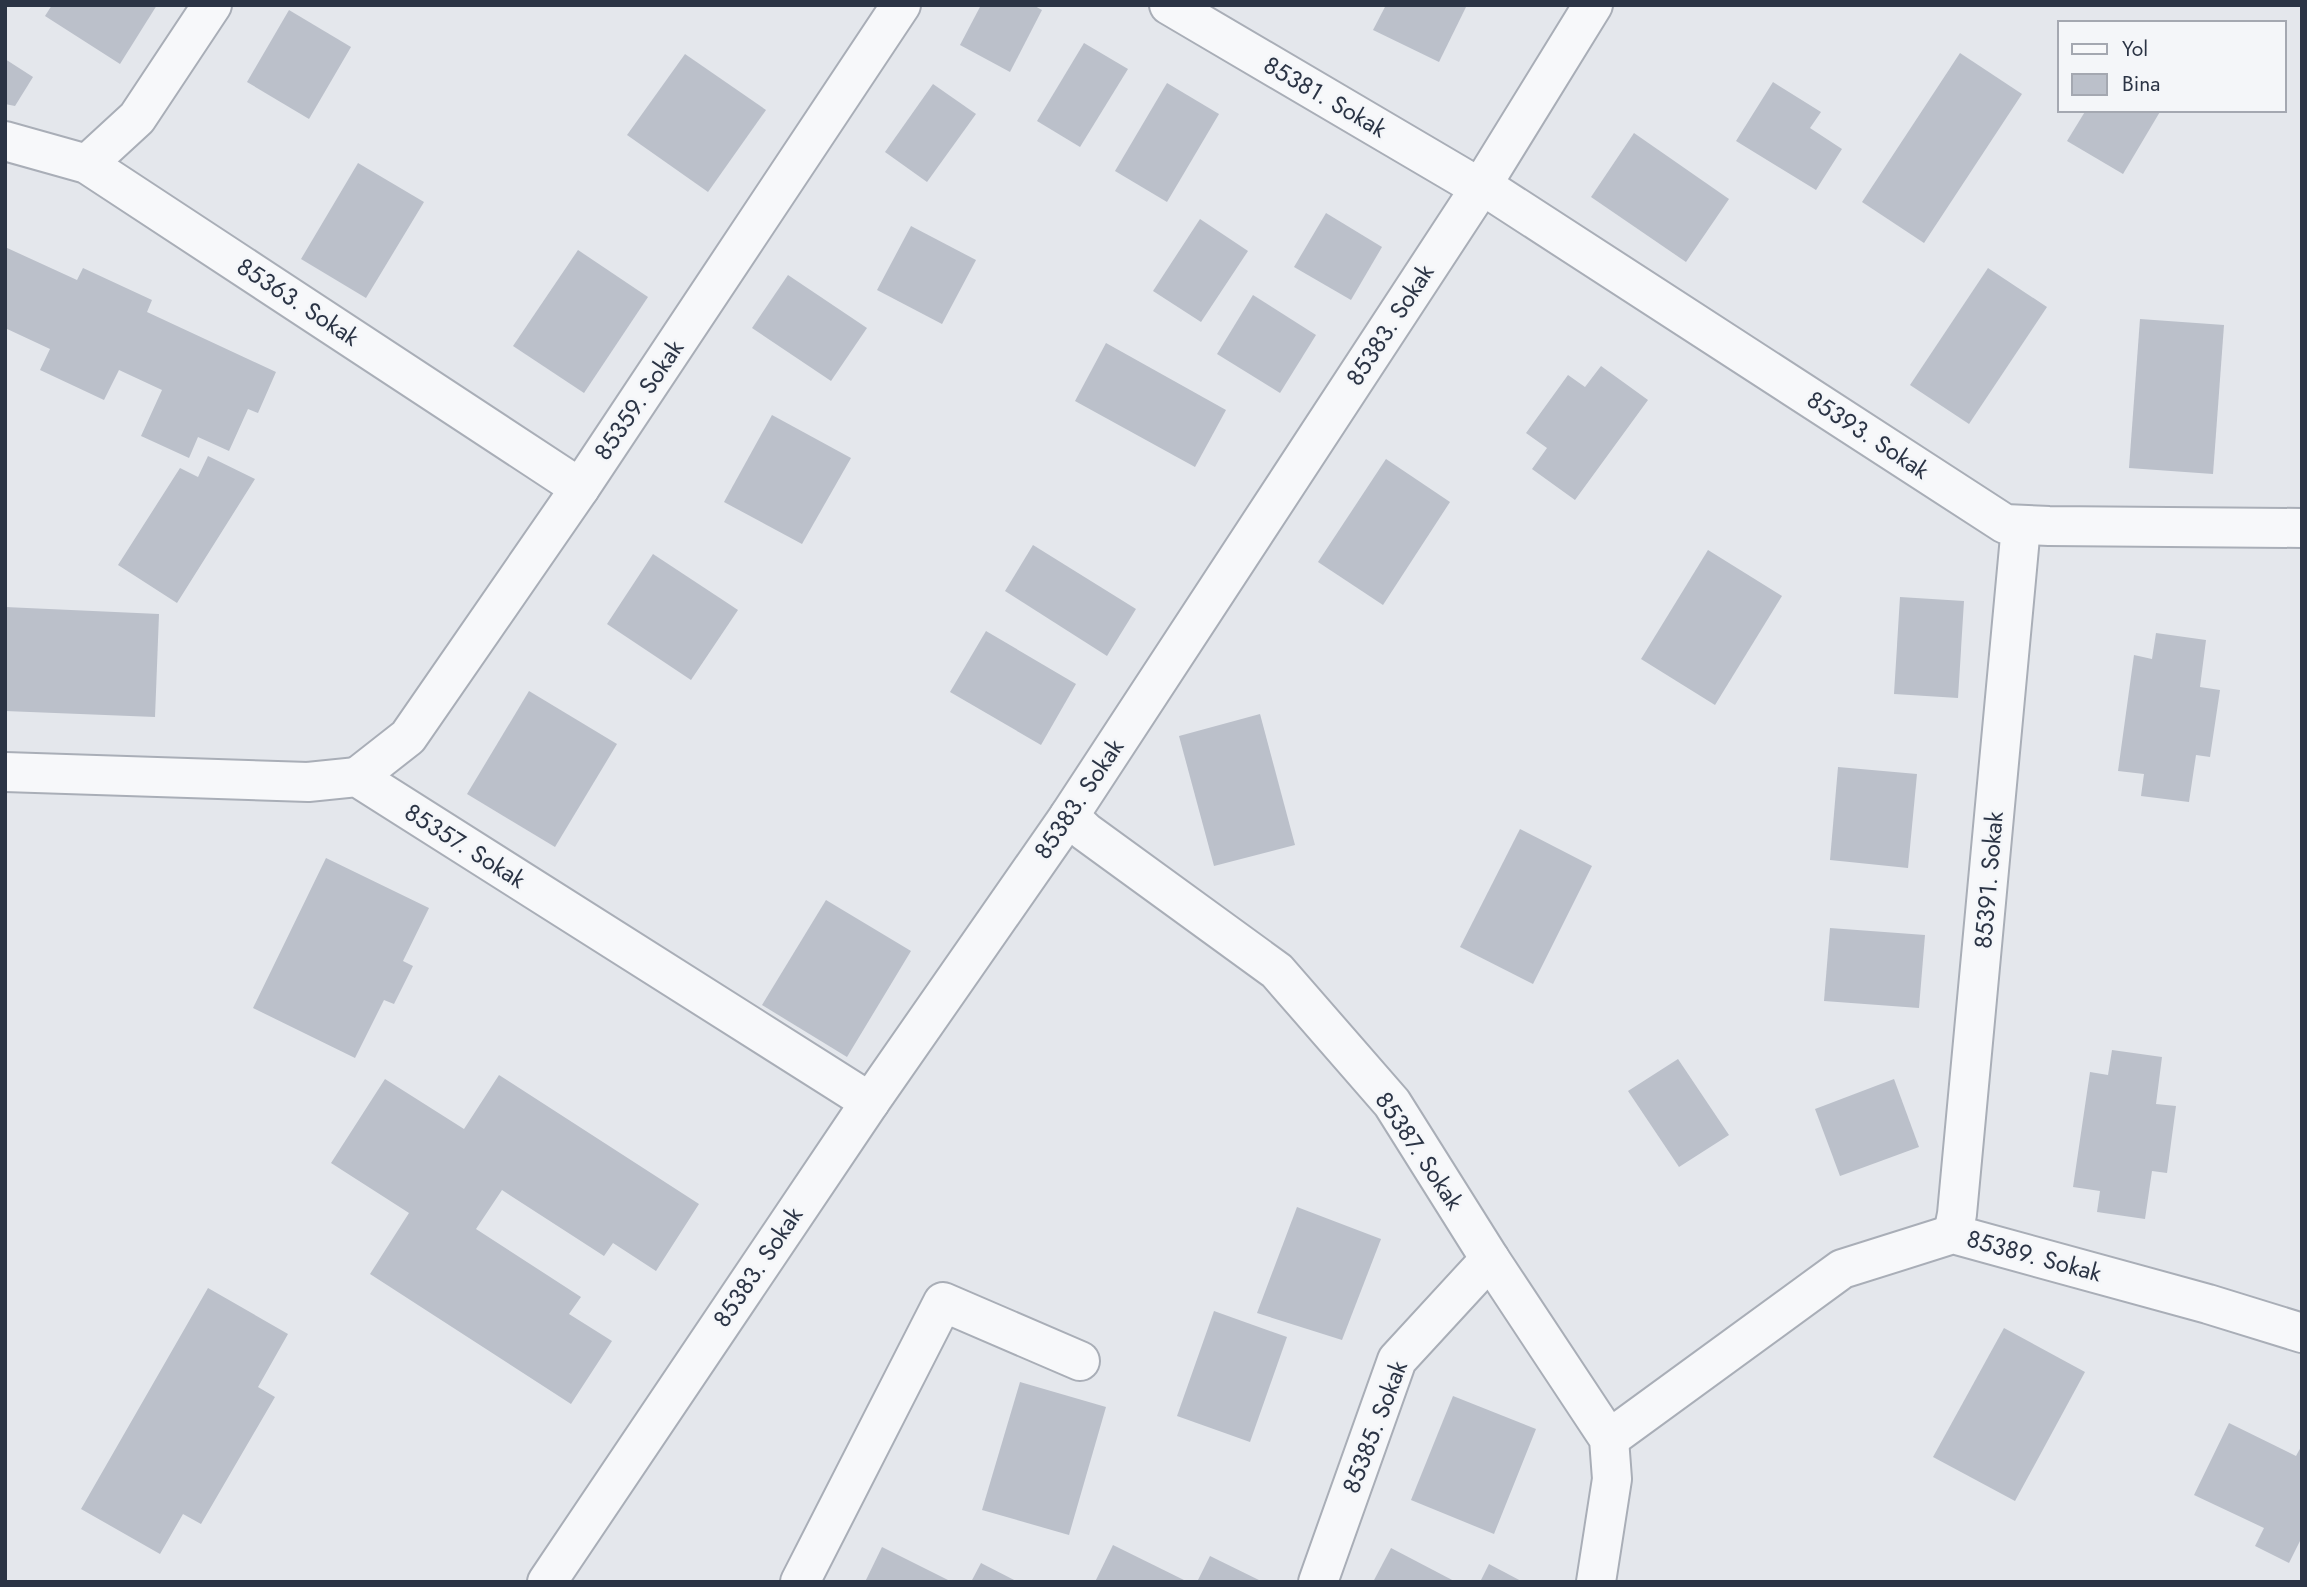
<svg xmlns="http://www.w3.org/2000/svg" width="2307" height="1587" font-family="Jost,sans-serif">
<rect width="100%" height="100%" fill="#e4e7ec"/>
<g fill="#bbc0ca">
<path d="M 52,5 L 157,5 L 120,64 L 45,16 Z"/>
<path d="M 981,5 L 1033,5 L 1042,10 L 1010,72 L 960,45 Z"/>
<path d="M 1386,5 L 1467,5 L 1439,62 L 1373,30 Z"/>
<path d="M 289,10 L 351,47 L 309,119 L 247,82 Z"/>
<path d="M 1084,43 L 1128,69 L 1080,147 L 1037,121 Z"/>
<path d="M 1960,53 L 2022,94 L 1924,243 L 1862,202 Z"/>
<path d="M 685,54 L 766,110 L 708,192 L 627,135 Z"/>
<path d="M 5,59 L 33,77 L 15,106 L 5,104 Z"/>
<path d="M 1773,82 L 1821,112 L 1810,128 L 1842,149 L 1816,190 L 1736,141 Z"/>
<path d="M 1167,83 L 1219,114 L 1167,202 L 1115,171 Z"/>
<path d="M 933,84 L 976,114 L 927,182 L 885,152 Z"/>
<path d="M 2086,110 L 2161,110 L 2123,174 L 2067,141 Z"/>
<path d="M 1634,133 L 1729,199 L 1686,262 L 1591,197 Z"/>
<path d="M 358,163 L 424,202 L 366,298 L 301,259 Z"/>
<path d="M 1326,213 L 1382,247 L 1351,300 L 1294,267 Z"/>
<path d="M 1200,219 L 1248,251 L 1201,322 L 1153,291 Z"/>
<path d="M 911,226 L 976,260 L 942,324 L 877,290 Z"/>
<path d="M 5,247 L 77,280 L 83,268 L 152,300 L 147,312 L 276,372 L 258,413 L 248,409 L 229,451 L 198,437 L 189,458 L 141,436 L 162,390 L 119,370 L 104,400 L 40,370 L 50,349 L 5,328 Z"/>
<path d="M 578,250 L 648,297 L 584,393 L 513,346 Z"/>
<path d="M 1988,268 L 2047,307 L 1969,424 L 1910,385 Z"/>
<path d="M 788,275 L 867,328 L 831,381 L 752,328 Z"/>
<path d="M 1253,295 L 1316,335 L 1280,393 L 1217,354 Z"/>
<path d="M 2140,319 L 2224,325 L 2213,474 L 2129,468 Z"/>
<path d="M 1106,343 L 1226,410 L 1195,467 L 1075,401 Z"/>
<path d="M 1601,366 L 1648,400 L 1575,500 L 1532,469 L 1547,448 L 1526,433 L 1568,375 L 1585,387 Z"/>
<path d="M 772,415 L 851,458 L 802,544 L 724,502 Z"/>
<path d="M 208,456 L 255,479 L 177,603 L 118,565 L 180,468 L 198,477 Z"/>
<path d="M 1386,459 L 1450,502 L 1383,605 L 1318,562 Z"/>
<path d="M 1033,545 L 1136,609 L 1107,656 L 1005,591 Z"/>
<path d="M 1708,550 L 1782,596 L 1715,705 L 1641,659 Z"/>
<path d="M 653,554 L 738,610 L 691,680 L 607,624 Z"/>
<path d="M 1900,597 L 1964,601 L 1958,698 L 1894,694 Z"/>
<path d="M 5,607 L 159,614 L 155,717 L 5,711 Z"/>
<path d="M 986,631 L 1076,684 L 1041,745 L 950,692 Z"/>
<path d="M 2156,633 L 2206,640 L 2200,687 L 2220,690 L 2210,757 L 2196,755 L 2189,802 L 2141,796 L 2144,774 L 2118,771 L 2134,655 L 2152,659 Z"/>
<path d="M 529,691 L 617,744 L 555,847 L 467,794 Z"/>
<path d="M 1260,714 L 1295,845 L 1214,866 L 1179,736 Z"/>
<path d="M 1838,767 L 1917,774 L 1908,868 L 1830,860 Z"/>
<path d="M 1520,829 L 1592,866 L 1533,984 L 1460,947 Z"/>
<path d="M 326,858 L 429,908 L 403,961 L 413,966 L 394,1004 L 384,1000 L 355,1058 L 253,1008 Z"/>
<path d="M 826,900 L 911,951 L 847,1057 L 762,1005 Z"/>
<path d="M 1830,928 L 1925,935 L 1919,1008 L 1824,1001 Z"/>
<path d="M 2112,1050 L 2162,1057 L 2156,1104 L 2176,1106 L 2167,1173 L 2152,1171 L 2145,1219 L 2097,1212 L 2100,1191 L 2073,1187 L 2090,1072 L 2108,1075 Z"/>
<path d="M 1678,1059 L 1729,1135 L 1679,1167 L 1628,1091 Z"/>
<path d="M 499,1075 L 699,1204 L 656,1271 L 613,1243 L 604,1256 L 502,1190 L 476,1229 L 581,1297 L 569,1314 L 612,1341 L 571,1404 L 370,1274 L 409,1213 L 331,1163 L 385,1079 L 464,1129 Z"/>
<path d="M 1894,1079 L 1919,1147 L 1840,1176 L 1815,1109 Z"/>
<path d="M 1297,1207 L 1381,1239 L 1342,1340 L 1257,1313 Z"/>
<path d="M 208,1288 L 288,1334 L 258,1387 L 275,1397 L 201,1524 L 183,1514 L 160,1554 L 81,1509 Z"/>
<path d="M 1214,1311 L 1287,1337 L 1250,1442 L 1177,1416 Z"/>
<path d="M 2004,1328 L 2085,1372 L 2015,1501 L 1933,1457 Z"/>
<path d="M 1020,1382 L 1106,1407 L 1069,1535 L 982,1510 Z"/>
<path d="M 1453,1396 L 1536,1429 L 1494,1534 L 1411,1500 Z"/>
<path d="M 2229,1423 L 2296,1456 L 2302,1445 L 2302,1537 L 2289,1563 L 2255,1546 L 2264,1528 L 2194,1495 Z"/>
<path d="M 1113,1545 L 1188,1582 L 1095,1582 Z"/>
<path d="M 882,1547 L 952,1582 L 865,1582 Z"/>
<path d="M 1391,1548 L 1456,1582 L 1373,1582 Z"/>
<path d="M 1210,1556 L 1263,1582 L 1197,1582 Z"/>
<path d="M 981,1563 L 1018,1582 L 971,1582 Z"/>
<path d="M 1489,1564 L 1523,1582 L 1480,1582 Z"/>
</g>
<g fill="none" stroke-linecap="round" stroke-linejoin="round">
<defs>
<g id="minor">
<path d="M 1169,5 L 1475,185 L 1482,185 L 2005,524 L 2049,526 L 2302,528"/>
<path d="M 5,141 L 87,164 L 580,488"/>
<path d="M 87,164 L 137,118 L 212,5"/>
<path d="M 5,772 L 308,782 L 357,777 L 870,1102"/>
<path d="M 357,777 L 408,737 L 580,488 L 901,5"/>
<path d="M 1069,816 L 1086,832 L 1277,971 L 1392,1103 L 1490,1259 L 1609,1439 L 1612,1479 L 1596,1582"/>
<path d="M 1953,1234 L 1957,1214 L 2021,526"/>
<path d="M 1609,1439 L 1842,1269 L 1953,1234 L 2208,1304 L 2302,1333"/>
<path d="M 547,1582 L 870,1102 L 1069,816 L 1482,185 L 1593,5"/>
<path d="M 800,1582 L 943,1302 L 1080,1361"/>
<path d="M 1318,1582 L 1397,1360 L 1490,1259"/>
</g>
</defs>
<use href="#minor" stroke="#a9aeb7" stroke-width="42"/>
<use href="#minor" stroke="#f7f8fa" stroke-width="38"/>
</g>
<g text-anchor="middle" stroke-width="5" stroke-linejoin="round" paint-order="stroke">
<g font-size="24" fill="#2b3445" stroke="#f4f6f9">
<text transform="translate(1325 97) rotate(30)" y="8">85381. Sokak</text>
<text transform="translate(298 302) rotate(33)" y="8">85363. Sokak</text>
<text transform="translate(1390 325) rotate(-57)" y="8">85383. Sokak</text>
<text transform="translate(639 400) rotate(-56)" y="8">85359. Sokak</text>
<text transform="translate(1868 435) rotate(33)" y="8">85393. Sokak</text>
<text transform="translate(1079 799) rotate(-56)" y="8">85383. Sokak</text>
<text transform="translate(465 846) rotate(32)" y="8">85357. Sokak</text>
<text transform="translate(1989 880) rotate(-85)" y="8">85391. Sokak</text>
<text transform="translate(1419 1151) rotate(56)" y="8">85387. Sokak</text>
<text transform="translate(2034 1256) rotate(15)" y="8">85389. Sokak</text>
<text transform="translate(758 1267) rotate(-56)" y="8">85383. Sokak</text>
<text transform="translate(1375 1427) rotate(-69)" y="8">85385. Sokak</text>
</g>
</g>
<rect width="2307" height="1587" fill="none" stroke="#2b3445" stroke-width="14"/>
<rect x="2058" y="21" width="228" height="91" fill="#f4f6f9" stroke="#a4a8b1" stroke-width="2"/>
<rect x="2072" y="44" width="35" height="10" fill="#f7f8fa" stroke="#a4a8b1" stroke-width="2"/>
<text x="2122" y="56" font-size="21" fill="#2b3445">Yol</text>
<rect x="2072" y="74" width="35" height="21" fill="#bbc0ca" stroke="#a4a8b1" stroke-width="2"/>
<text x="2122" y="91" font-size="21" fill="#2b3445">Bina</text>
</svg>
